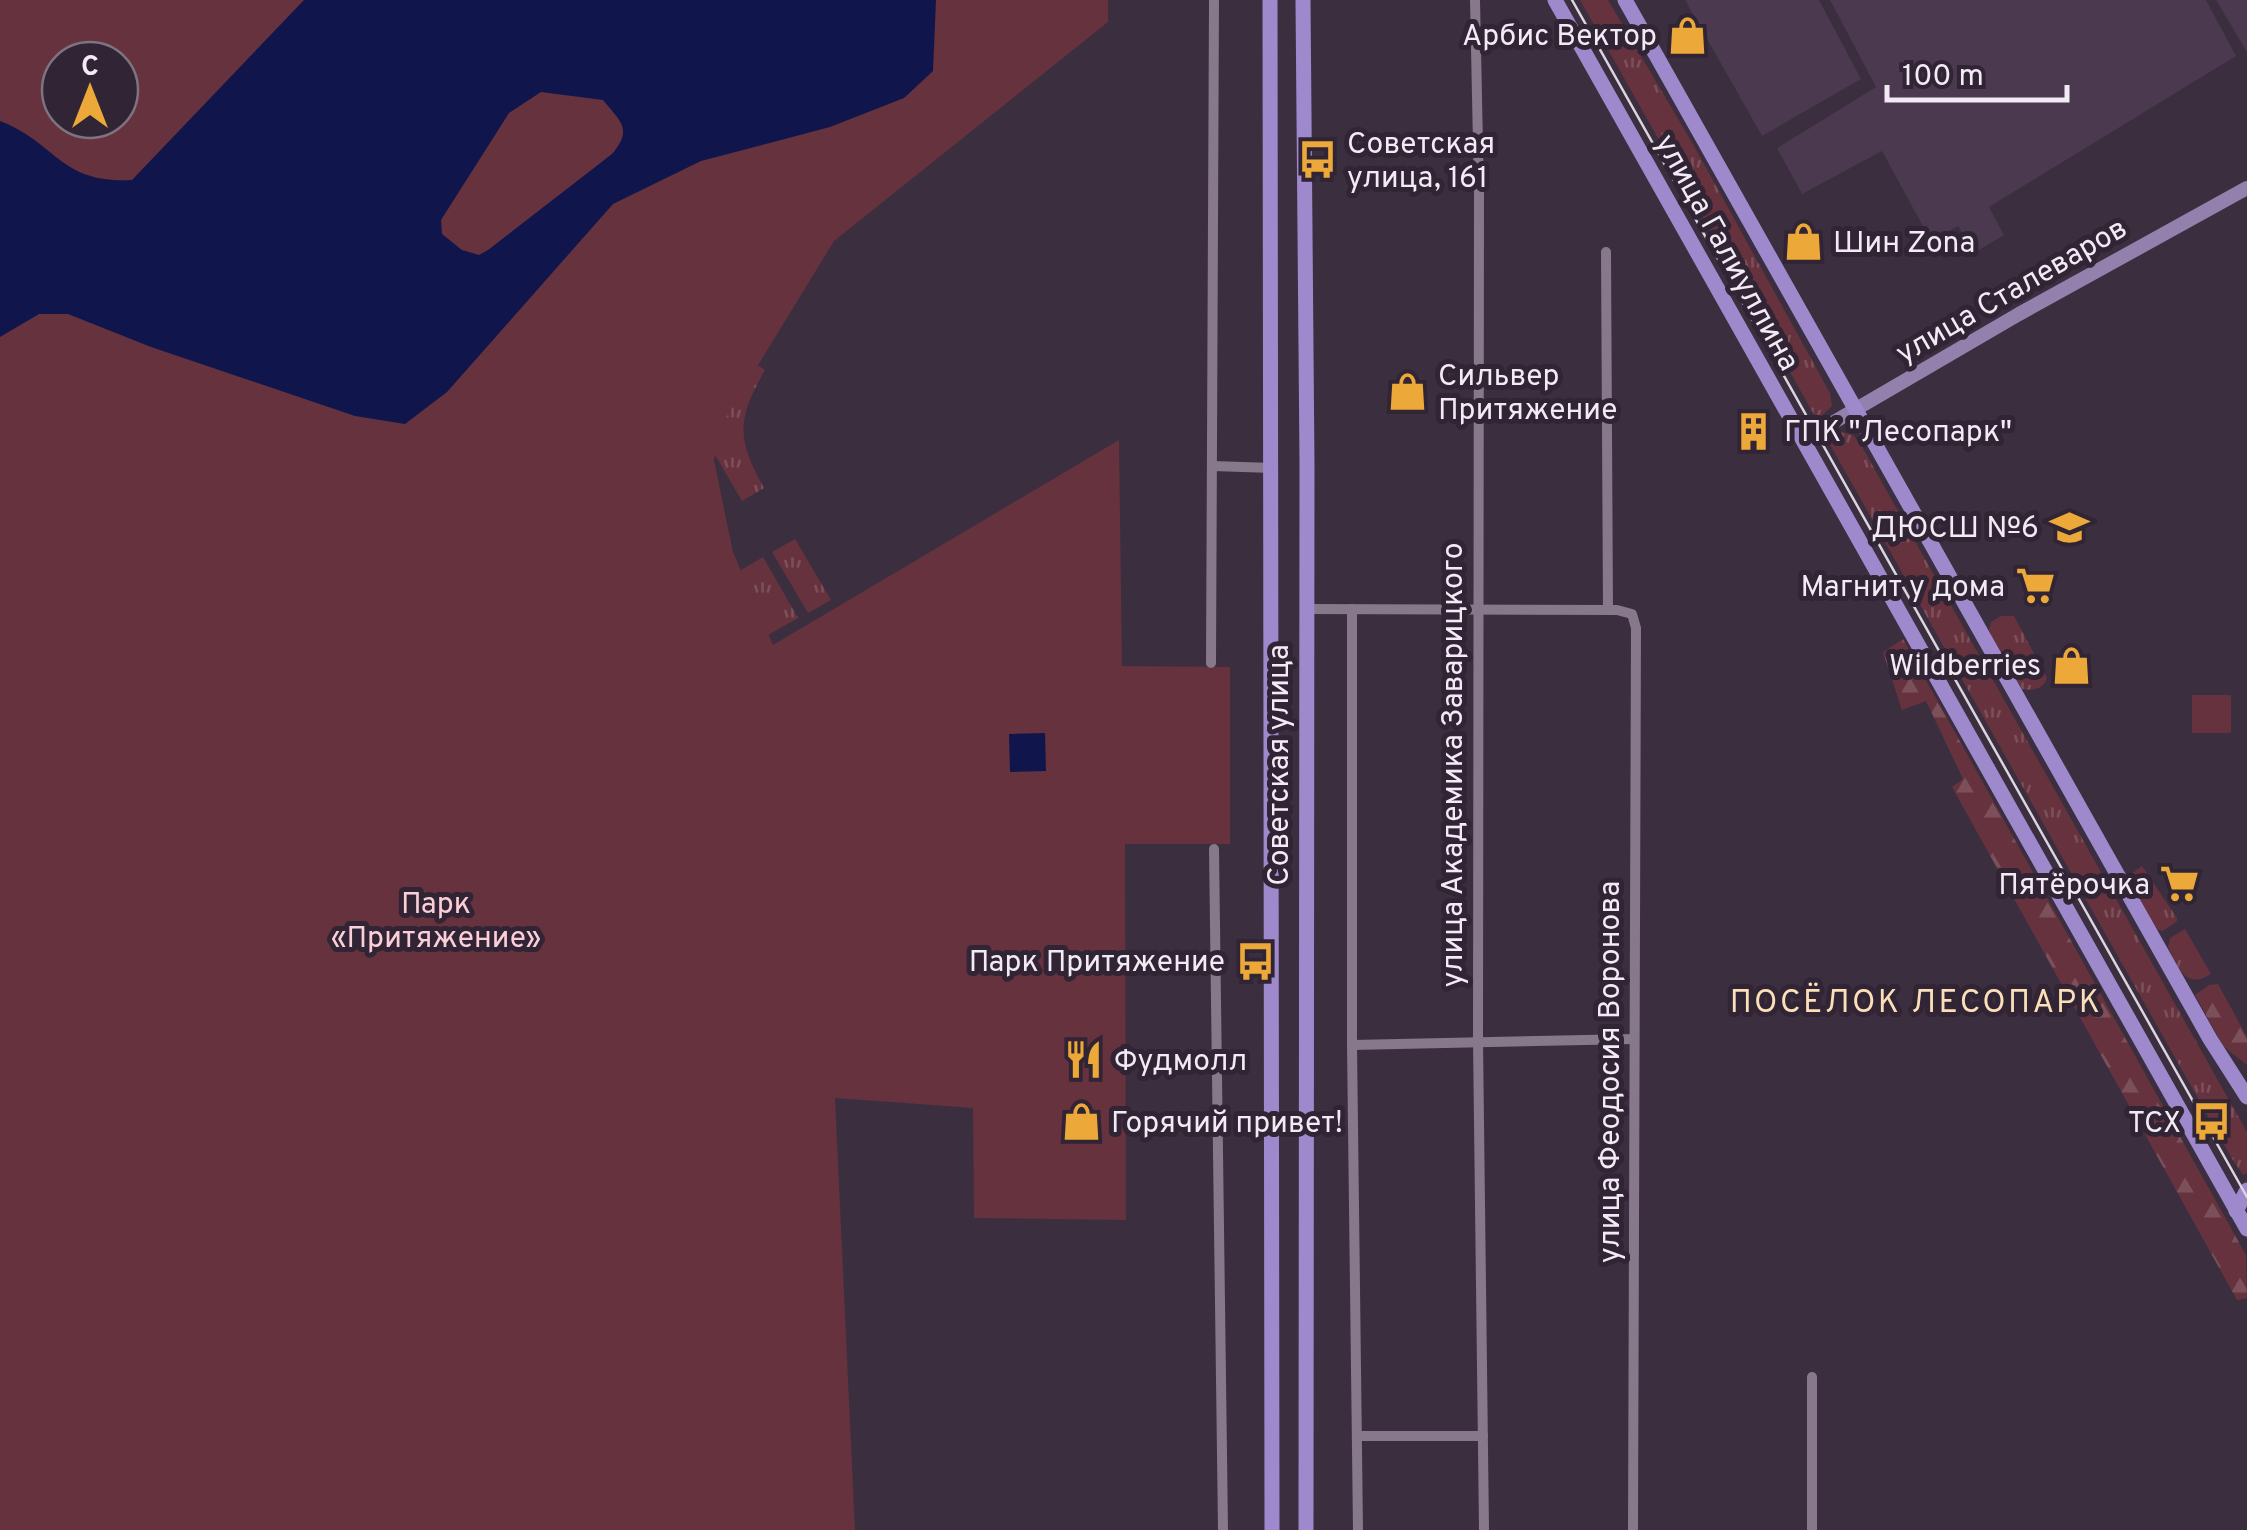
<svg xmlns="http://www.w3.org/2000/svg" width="2247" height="1530" font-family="Overpass,sans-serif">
<defs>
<pattern id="grass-tufts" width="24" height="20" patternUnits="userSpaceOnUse" patternTransform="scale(2.5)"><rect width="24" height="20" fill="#65323e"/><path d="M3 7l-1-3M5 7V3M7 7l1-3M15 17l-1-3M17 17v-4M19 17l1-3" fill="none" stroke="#7c505a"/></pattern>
<pattern id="forest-firs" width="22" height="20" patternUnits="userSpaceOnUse" patternTransform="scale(2.5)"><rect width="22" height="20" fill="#65323e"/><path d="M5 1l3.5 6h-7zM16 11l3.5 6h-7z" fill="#7c505a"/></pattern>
</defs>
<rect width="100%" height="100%" fill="#3b2e3f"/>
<g fill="#4a394f">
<path d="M 1685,0 L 1819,0 L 1861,79 L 1762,136 Z"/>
<path d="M 1830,0 L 2206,0 L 2236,56 L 1989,207 L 2004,235 L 1974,253 L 1958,226 L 1931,241 L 1882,151 L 1802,194 L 1777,148 L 1876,87 Z"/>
<path d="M 2216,0 L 2247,0 L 2247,52 Z"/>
</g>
<g fill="url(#grass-tufts)">
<path d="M 1580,0 L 1608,0 L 1694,146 L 1830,393 L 1832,406 L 1817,420 Z"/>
<path d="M 730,347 L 765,370 C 737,419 736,438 764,488 L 742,501 L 689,411 Z"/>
<path d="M 1841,432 L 1853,435 L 1861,445 L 2247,1132 L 2247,1173 L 2243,1175 L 2231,1157 L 1828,441 L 1830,436 Z"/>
<path d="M 795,539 L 831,600 L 808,613 L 772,552 Z"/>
<path d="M 763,557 L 798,618 L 754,643 L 719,583 Z"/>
<path d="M 2001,616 L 2014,616 L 2047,678 C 2044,689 2032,691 2022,689 L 1992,638 L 1989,629 L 1991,622 Z"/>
<path d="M 2142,866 L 2177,918 L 2177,921 L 2163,931 L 2155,929 L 2130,884 L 2130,875 Z"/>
<path d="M 2185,929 L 2211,974 C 2185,990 2179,968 2168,947 L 2170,938 Z"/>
</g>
<g fill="url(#forest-firs)">
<path d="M 1903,639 L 2246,1255 L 2247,1298 L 2237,1300 L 1952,787 L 1963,779 L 1926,701 L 1902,710 L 1883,652 Z"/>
<path d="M 2218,984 L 2247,1037 L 2247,1065 L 2223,1046 L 2195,995 L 2209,985 Z"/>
</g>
<g fill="#65323e" fill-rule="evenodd">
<path d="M 0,0 L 1108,0 L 1108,22 L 834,241 L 724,421 L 714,460 L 733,552 L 773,645 L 1119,440 L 1122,666 L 1230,667 L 1230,844 L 1125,844 L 1126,1220 L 974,1218 L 973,1108 L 835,1098 L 855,1530 L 0,1530 ZM 60,60 L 120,60 L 120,120 L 60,120 Z"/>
<rect x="2192" y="695" width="39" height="38"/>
</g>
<g fill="#10164c" fill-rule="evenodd">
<path d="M 304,0 L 936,0 L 933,71 L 904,98 L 830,127 L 701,161 L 613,204 L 447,392 L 405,424 L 355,416 L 151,347 L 68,314 L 39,314 L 0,337 L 0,121 C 57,143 60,184 132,180 ZM 541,92 L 603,100 C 621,122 633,129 612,154 L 488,250 L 479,255 L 462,250 L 442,234 L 441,220 L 509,113 Z"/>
<path d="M 1045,733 L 1046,771 L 1010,772 L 1009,734 Z"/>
</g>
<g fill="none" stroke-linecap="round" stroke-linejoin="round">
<g stroke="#87788c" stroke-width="10">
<path d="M 1475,0 L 1479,193 L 1478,1041 L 1484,1530"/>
<path d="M 1606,252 L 1608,610"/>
<path d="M 1213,466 L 1273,468"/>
<path d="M 1305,609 L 1617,610 L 1632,614 L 1636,628 L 1633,1530"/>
<path d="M 1352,609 L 1352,1045 L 1634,1039"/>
<path d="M 1211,663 L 1214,0"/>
<path d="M 1214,849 L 1223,1530"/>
<path d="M 1352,1045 L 1358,1530"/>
<path d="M 1812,1377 L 1812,1530"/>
<path d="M 1357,1436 L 1483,1436"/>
</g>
<path stroke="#9380ac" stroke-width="14" d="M 1803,440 L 2019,314 L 2247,188"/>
<g stroke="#9e89cc" stroke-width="15">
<path d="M 1270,0 L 1272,1530"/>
<path d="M 1303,0 L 1307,464 L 1306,1530"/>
<path d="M 1555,0 L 2247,1229"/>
<path d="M 1625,0 L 2210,1039 L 2247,1097"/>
<path d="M 2236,1211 L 2247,1190"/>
</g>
<path stroke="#dcd4df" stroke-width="2.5" d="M 1572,0 L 2247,1197"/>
</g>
<defs>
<symbol id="shop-bare" viewBox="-9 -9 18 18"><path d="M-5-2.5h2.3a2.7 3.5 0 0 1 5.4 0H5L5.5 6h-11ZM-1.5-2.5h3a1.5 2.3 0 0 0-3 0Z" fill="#eca93a" stroke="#312434" stroke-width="2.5" paint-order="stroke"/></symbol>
<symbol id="bus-bare" viewBox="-9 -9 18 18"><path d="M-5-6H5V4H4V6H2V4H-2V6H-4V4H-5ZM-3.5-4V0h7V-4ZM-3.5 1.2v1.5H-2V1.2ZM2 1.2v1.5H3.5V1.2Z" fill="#eca93a" stroke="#312434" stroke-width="2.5" paint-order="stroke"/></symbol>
<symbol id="building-bare" viewBox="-9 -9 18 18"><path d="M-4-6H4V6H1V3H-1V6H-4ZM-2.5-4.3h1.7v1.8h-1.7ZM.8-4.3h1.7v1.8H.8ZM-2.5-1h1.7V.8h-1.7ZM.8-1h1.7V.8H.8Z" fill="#eca93a" stroke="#312434" stroke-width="2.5" paint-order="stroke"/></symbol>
<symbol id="school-bare" viewBox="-9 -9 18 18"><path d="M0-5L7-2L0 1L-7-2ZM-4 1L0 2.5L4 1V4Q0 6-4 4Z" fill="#eca93a" stroke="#312434" stroke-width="2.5" paint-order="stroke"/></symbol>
<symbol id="supermarket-bare" viewBox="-9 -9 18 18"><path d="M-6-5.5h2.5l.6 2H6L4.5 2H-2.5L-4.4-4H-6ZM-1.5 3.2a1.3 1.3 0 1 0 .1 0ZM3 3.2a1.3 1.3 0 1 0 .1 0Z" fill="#eca93a" stroke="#312434" stroke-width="2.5" paint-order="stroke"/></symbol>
<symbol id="restaurant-bare" viewBox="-9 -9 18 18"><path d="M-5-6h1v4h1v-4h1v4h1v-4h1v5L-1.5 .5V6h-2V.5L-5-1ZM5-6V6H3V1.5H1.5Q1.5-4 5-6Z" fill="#eca93a" stroke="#312434" stroke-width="2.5" paint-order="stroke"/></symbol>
</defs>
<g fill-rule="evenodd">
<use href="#shop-bare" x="1660" y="8" width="55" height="55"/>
<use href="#bus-bare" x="1290" y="132" width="55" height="55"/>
<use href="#shop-bare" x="1776" y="214" width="55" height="55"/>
<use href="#shop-bare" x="1380" y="364" width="55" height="55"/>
<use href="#building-bare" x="1726" y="404" width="55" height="55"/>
<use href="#school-bare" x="2042" y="500" width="55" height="55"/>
<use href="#supermarket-bare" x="2008" y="558" width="55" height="55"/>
<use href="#shop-bare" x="2044" y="638" width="55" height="55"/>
<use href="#supermarket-bare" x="2152" y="856" width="55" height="55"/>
<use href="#bus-bare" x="1228" y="934" width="55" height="55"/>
<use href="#restaurant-bare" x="1056" y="1032" width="55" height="55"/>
<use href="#shop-bare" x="1054" y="1094" width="55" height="55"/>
<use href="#bus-bare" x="2184" y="1094" width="55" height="55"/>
</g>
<g text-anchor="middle" stroke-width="10" stroke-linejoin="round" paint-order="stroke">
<g font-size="30" fill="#f2eaf5" stroke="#312434" text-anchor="end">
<text x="1657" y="45">Арбис Вектор</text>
<text x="1347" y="153" text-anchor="start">Советская<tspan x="1347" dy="34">улица, 161</tspan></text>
<text x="1833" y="252" text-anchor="start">Шин Zona</text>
<text x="1438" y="385" text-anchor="start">Сильвер<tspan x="1438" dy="34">Притяжение</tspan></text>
<text x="1784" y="441" text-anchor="start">ГПК "Лесопарк"</text>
<text x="2039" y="537">ДЮСШ №6</text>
<text x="2005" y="596">Магнит у дома</text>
<text x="2041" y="675">Wildberries</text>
<text x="2150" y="894">Пятёрочка</text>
<text x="1225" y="971">Парк Притяжение</text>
<text x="1114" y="1070" text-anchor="start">Фудмолл</text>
<text x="1111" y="1132" text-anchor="start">Горячий привет!</text>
<text x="2181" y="1132">ТСХ</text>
</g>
<g font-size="30" fill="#f2eaf5" stroke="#312434">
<text transform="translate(1728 252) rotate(61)" y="10">улица Галиуллина</text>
<text transform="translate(2011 290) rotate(-30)" y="10">улица Сталеваров</text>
<text transform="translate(1278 765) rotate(-90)" y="10">Советская улица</text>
<text transform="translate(1452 765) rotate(-90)" y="10">улица Академика Заварицкого</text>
<text transform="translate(1609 1072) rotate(-90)" y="10">улица Феодосия Воронова</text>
</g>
<g font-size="30" fill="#fccfd8" stroke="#312434">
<text x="436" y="913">Парк<tspan x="436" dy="34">«Притяжение»</tspan></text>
</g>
<g font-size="32" letter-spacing="2.5" fill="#fbdfb8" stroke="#312434">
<text x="1916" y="1012">ПОСЁЛОК ЛЕСОПАРК</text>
</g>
</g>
<g transform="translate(90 90)"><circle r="48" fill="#312434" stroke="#7e7381" stroke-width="2.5"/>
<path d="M0-8L18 38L0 25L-18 38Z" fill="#eca93a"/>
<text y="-15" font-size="28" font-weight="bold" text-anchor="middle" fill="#f2eaf5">С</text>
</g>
<path d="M1887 85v15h180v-15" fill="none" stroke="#f2eaf5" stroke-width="5"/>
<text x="1902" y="85" font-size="30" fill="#f2eaf5" stroke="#312434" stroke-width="8" paint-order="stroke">100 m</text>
</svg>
